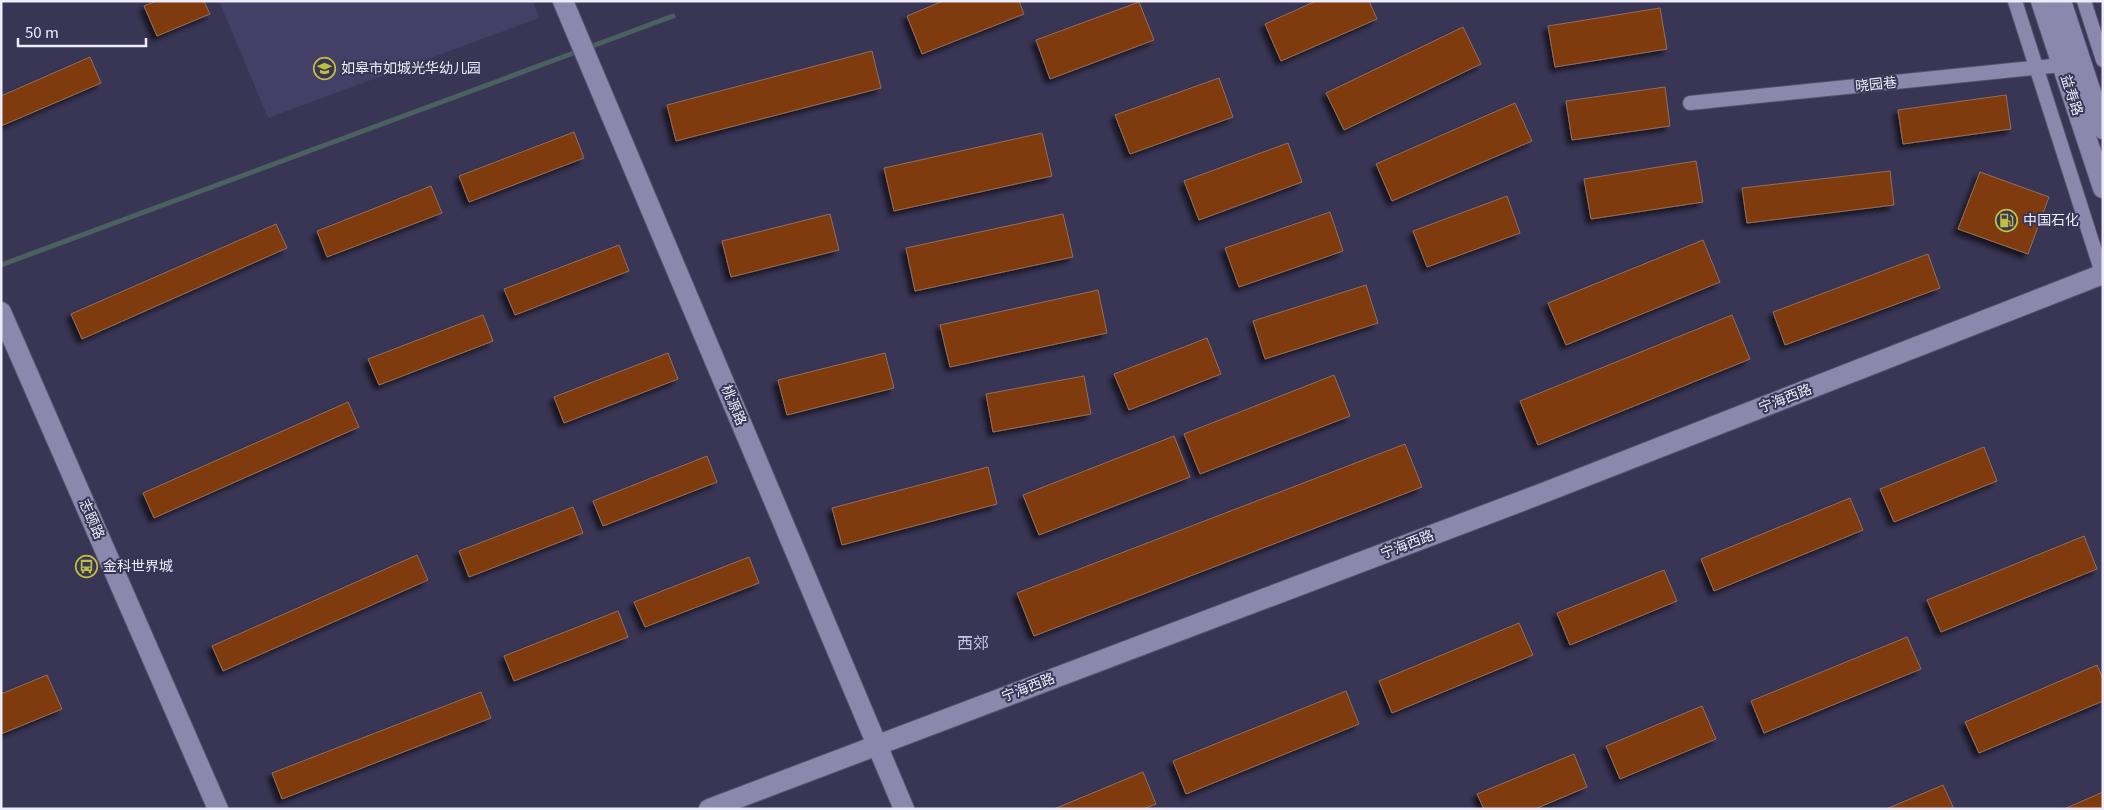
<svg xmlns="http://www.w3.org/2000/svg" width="2104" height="810" font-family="Georgia,'Noto Sans SC',serif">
<defs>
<filter id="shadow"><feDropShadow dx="-4.5" dy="4.5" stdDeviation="2.5" flood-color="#0009"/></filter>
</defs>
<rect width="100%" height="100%" fill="#393555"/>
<path fill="#443f66" d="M 219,1 L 533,1 L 539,18 L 268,118 Z"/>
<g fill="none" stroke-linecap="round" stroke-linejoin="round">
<g stroke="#4a615f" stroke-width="5">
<path d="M 587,48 L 673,16"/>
<path d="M 1,265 L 579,51"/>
</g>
</g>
<g fill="#7f3a09" stroke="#936f5b" filter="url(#shadow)">
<path d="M 156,1 L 204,1 L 210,14 L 157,36 L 144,6 Z"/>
<path d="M 943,1 L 1019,1 L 1024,14 L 922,54 L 907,16 Z"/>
<path d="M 1316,1 L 1369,1 L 1377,19 L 1281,61 L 1265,24 Z"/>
<path d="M 1139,2 L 1154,40 L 1050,79 L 1036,40 Z"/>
<path d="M 1660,8 L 1667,49 L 1555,67 L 1548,26 Z"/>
<path d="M 1463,27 L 1481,64 L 1344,130 L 1326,93 Z"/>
<path d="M 872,51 L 881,88 L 676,141 L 667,105 Z"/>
<path d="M 90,57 L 101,83 L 1,126 L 1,96 Z"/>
<path d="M 1219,78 L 1233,117 L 1130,154 L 1115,115 Z"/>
<path d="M 1665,87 L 1670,126 L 1572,140 L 1566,101 Z"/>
<path d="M 2006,95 L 2011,129 L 1903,144 L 1898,110 Z"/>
<path d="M 1515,103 L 1532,141 L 1392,201 L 1376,164 Z"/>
<path d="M 574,132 L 584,158 L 469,202 L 459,176 Z"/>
<path d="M 1042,133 L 1052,176 L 894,211 L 884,168 Z"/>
<path d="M 1288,143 L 1302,182 L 1199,220 L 1184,181 Z"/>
<path d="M 1696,161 L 1703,202 L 1591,219 L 1584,179 Z"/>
<path d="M 1890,171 L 1894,205 L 1747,223 L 1742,188 Z"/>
<path d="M 1980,172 L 2049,197 L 2028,254 L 1958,229 Z"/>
<path d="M 431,186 L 442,213 L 327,257 L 317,231 Z"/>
<path d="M 1507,196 L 1520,233 L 1427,267 L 1413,231 Z"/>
<path d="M 1330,212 L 1343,251 L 1239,287 L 1225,248 Z"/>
<path d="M 830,214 L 839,250 L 731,277 L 722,241 Z"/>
<path d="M 1063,214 L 1073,257 L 915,291 L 906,248 Z"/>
<path d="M 276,224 L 287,248 L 82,339 L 71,314 Z"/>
<path d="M 1703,240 L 1720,282 L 1566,345 L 1548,303 Z"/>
<path d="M 619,245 L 629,271 L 515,315 L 504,289 Z"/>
<path d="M 1928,254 L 1940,288 L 1785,345 L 1773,312 Z"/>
<path d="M 1366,285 L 1378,323 L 1265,359 L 1253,321 Z"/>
<path d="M 1098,290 L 1107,333 L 950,367 L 940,325 Z"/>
<path d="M 483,315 L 493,341 L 379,385 L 368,359 Z"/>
<path d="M 1732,315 L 1750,359 L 1538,445 L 1520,401 Z"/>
<path d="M 1207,338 L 1221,374 L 1129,410 L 1114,374 Z"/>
<path d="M 668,353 L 678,379 L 564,423 L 554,397 Z"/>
<path d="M 885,353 L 894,388 L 787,415 L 778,380 Z"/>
<path d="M 1334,375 L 1350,416 L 1200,474 L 1184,434 Z"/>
<path d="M 1084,376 L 1091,414 L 993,432 L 986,394 Z"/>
<path d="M 348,402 L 359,427 L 154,518 L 143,493 Z"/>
<path d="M 1174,436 L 1190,477 L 1039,535 L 1023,495 Z"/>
<path d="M 1405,444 L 1422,487 L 1034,636 L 1017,593 Z"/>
<path d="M 1984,447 L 1997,481 L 1894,522 L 1880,489 Z"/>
<path d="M 707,456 L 717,482 L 603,526 L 593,501 Z"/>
<path d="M 988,467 L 997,504 L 842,545 L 832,508 Z"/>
<path d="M 1850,498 L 1863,530 L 1714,591 L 1701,559 Z"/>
<path d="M 573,507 L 583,533 L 469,577 L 459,551 Z"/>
<path d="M 2084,536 L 2097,569 L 1941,632 L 1927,600 Z"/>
<path d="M 417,555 L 428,580 L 223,671 L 212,646 Z"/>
<path d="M 749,557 L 759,583 L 645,627 L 634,602 Z"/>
<path d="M 1664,570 L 1677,601 L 1570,645 L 1557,613 Z"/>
<path d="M 618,611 L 628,637 L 514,681 L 504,656 Z"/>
<path d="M 1519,623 L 1533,655 L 1392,713 L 1379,681 Z"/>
<path d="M 1907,637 L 1921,669 L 1764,733 L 1751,701 Z"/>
<path d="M 2097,665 L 2103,679 L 2103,701 L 1979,753 L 1965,722 Z"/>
<path d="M 47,675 L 62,709 L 1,734 L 1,694 Z"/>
<path d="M 1346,691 L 1359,724 L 1186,794 L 1173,761 Z"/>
<path d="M 481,692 L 491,718 L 282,799 L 272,773 Z"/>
<path d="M 1702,706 L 1716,739 L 1620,779 L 1606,746 Z"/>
<path d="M 1574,754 L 1587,787 L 1535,809 L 1484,809 L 1477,794 Z"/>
<path d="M 1143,772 L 1156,804 L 1143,809 L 1054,809 Z"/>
<path d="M 1943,785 L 1954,809 L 1886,809 Z"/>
<path d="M 2103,792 L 2103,809 L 2064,809 Z"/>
</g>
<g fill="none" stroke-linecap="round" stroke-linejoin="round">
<defs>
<g id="street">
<path d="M 2015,1 L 2103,276"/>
<path d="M 2084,1 L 2103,60"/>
<path d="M 1690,103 L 2062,65"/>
</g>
<g id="secondary">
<path d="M 563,1 L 904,809"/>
<path d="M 2041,1 L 2103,188"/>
<path d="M 2061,1 L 2103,129"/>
<path d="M 1,312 L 218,809"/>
<path d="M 709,809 L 1543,493 L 2103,274"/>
</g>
</defs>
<use href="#street" stroke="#56526c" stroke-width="16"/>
<use href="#secondary" stroke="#56526c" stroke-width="22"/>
<use href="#street" stroke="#8b88ad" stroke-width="14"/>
<use href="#secondary" stroke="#8b88ad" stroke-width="20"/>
</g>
<defs>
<symbol id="school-ring" viewBox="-11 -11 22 22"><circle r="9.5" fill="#393555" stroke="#bfbe41" stroke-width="1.5"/><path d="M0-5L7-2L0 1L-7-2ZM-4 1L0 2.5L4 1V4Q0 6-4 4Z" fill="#bfbe41"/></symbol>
<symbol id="fuel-ring" viewBox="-11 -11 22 22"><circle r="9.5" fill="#393555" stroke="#bfbe41" stroke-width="1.5"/><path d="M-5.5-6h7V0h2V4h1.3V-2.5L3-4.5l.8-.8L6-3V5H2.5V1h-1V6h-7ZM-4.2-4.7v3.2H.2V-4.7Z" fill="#bfbe41"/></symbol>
<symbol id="bus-ring" viewBox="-11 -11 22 22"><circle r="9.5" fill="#393555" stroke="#bfbe41" stroke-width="1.5"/><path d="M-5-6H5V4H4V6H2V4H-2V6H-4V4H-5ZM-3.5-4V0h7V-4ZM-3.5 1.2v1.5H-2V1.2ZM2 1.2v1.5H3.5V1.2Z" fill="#bfbe41"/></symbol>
</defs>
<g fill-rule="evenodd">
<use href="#school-ring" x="312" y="56" width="25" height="25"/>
<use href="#fuel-ring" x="1994" y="208" width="25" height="25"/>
<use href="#bus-ring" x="74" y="554" width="25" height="25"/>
</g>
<g text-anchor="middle" stroke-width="4" stroke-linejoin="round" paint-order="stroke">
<g font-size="14" fill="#edecfc" stroke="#393555" text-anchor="start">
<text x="341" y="73">如皋市如城光华幼儿园</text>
<text x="2023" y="225">中国石化</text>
<text x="103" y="571">金科世界城</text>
</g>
<g font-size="14" fill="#edecfc" stroke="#393555">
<text transform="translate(1876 84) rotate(-6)" y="5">晓园巷</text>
<text transform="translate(2072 95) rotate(72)" y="5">益寿路</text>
<text transform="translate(1785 398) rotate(-21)" y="5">宁海西路</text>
<text transform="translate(734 405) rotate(67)" y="5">桃源路</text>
<text transform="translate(92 519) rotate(66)" y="5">志颐路</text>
<text transform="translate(1407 544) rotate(-21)" y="5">宁海西路</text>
<text transform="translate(1028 687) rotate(-21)" y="5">宁海西路</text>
</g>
<g font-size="16" fill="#c6c3eb" stroke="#393555">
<text x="973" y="649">西郊</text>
</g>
</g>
<rect width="2104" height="810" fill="none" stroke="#edecfc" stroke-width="5"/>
<path d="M18 38v8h128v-8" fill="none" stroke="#edecfc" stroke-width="2.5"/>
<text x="25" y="38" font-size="15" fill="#edecfc" stroke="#393555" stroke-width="4" paint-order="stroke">50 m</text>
</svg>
